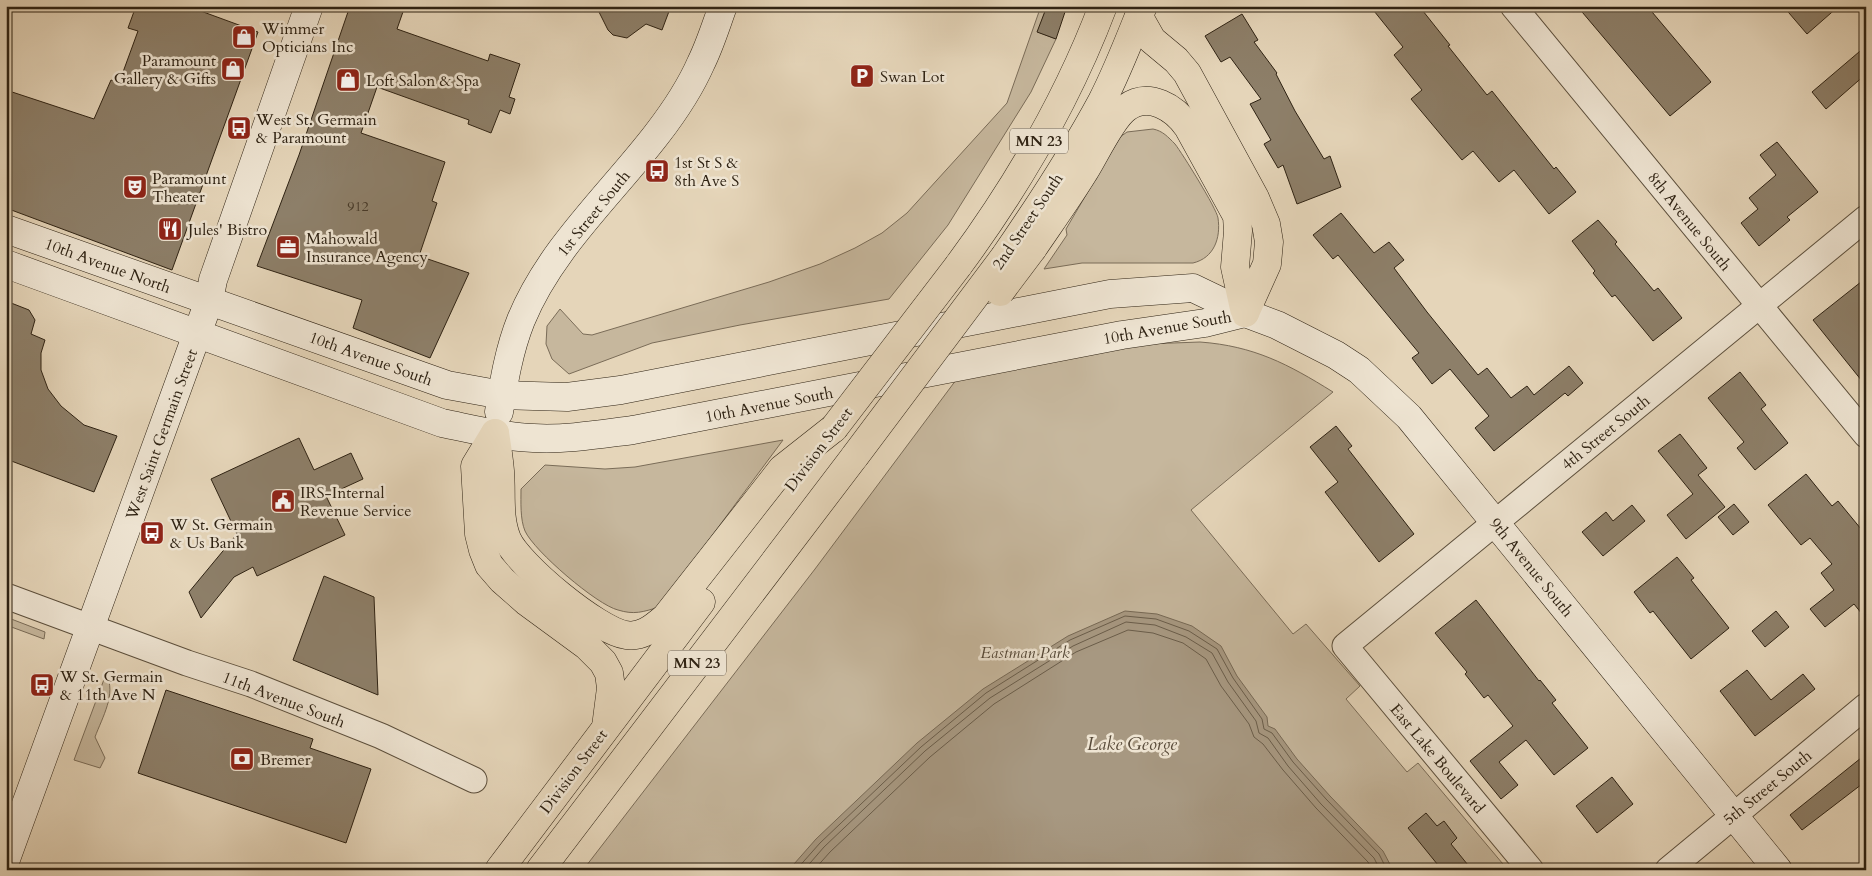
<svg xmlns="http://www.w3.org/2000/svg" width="1872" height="876" font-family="Cardo,serif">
<rect width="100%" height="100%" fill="#e5d5b9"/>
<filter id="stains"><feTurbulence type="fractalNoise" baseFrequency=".004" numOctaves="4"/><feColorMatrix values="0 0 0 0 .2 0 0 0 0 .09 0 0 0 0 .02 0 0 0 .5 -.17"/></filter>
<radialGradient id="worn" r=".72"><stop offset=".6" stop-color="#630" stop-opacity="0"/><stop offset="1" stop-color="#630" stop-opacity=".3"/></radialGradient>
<g fill="#c6b79d" stroke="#7a6c58">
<path d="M 1041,6 L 1047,6 L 1038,32 L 1056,39 L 1031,92 L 948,225 L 889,299 L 740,325 L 652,343 L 569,374 L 552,359 L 546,344 L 547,326 L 560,309 L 583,334 L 592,335 L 769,282 L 820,264 L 855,248 L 882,233 L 907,213 L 1007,103 Z"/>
<path d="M 1153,129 C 1163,131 1168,137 1175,144 C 1182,153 1217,209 1218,218 C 1221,238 1214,258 1193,263 L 1082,263 L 1044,269 L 1067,235 L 1066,229 L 1120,137 L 1127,132 Z"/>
<path d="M 1200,342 C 1254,346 1288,364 1333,392 L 1191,510 L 1293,634 L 1306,624 L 1360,686 L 1346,699 L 1407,772 L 1418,763 L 1508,870 L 583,870 L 815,569 L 959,376 L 1145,344 Z"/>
<path d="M 783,440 L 659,607 C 643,612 634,615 618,610 C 597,605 534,551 525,531 C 520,519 521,502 521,489 L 545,465 L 605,469 L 635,467 Z"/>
<path d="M 6,617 L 45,632 L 44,639 L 6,625 Z"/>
<path d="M 106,674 C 117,693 102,718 95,737 L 105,758 L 100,768 L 74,760 Z"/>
</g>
<path fill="#a79881" stroke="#776955" d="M 1125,611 L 1157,614 L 1192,626 L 1221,646 L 1237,676 L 1267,717 L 1268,726 L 1275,729 L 1297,759 L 1330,796 L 1383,851 L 1393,870 L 791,870 L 794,864 L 816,839 L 917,743 L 983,689 L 1068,636 Z"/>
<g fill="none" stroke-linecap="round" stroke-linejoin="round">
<g stroke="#6a5d4a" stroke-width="1">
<path d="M 796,870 L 820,843 L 921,747 L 986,693 L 1070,640 L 1125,616 L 1156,619 L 1189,631 L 1217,649 L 1233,678 L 1262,719 L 1264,729 L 1272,733 L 1293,762 L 1326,799 L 1379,854 L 1387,870"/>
<path d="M 804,870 L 824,847 L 925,751 L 990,698 L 1073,646 L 1126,622 L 1155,625 L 1186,637 L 1212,653 L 1228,682 L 1256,721 L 1259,733 L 1268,738 L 1288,766 L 1321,804 L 1374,858 L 1380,870"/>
<path d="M 814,870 L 830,852 L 930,757 L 994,704 L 1076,652 L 1128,630 L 1153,633 L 1183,643 L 1206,659 L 1221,686 L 1249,724 L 1254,737 L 1263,744 L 1283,770 L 1316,808 L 1368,862 L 1372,870"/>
</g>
</g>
<g fill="#8d7f69" stroke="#2e2213">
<path d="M 136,6 L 187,6 L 258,32 L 172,270 L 6,208 L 6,90 L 94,119 L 111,80 L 119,83 L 138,31 L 128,28 Z"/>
<path d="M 350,6 L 405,6 L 397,29 L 488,61 L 490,54 L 520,64 L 509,97 L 515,99 L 510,114 L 500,110 L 491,133 L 468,124 L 469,120 L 377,87 L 361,133 L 445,162 L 432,201 L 437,203 L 419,256 L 469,273 L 430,358 L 353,328 L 362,300 L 257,266 L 299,155 Z"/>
<path d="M 596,6 L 671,6 L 662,30 L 646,24 L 627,38 L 613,35 L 608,30 Z"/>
<path d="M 1047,6 L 1067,6 L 1056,39 L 1037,32 Z"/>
<path d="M 1370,6 L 1419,6 L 1450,45 L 1448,46 L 1487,95 L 1492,91 L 1554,169 L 1556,167 L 1576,192 L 1549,214 L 1514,170 L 1499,182 L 1473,151 L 1462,160 L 1411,99 L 1422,90 L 1394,55 L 1403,47 Z"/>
<path d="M 1577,6 L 1647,6 L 1711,82 L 1670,116 Z"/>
<path d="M 1783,6 L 1839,6 L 1807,34 Z"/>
<path d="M 1242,14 L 1258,40 L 1254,42 L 1277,73 L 1276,74 L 1295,111 L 1324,159 L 1330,156 L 1341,187 L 1297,204 L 1283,165 L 1278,168 L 1264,144 L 1271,140 L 1250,104 L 1261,99 L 1230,57 L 1221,62 L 1205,36 Z"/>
<path d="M 1866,46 L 1866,74 L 1826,109 L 1812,92 Z"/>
<path d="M 1777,142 L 1818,192 L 1787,217 L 1790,220 L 1759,246 L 1741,223 L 1758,209 L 1749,198 L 1776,175 L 1760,155 Z"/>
<path d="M 1341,213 L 1374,253 L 1389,242 L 1404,260 L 1394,268 L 1427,312 L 1478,375 L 1487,368 L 1511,398 L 1527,386 L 1534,395 L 1569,366 L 1583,383 L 1568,396 L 1565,393 L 1494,451 L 1475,428 L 1489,416 L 1450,369 L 1432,384 L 1412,358 L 1419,353 L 1338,255 L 1333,259 L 1313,235 Z"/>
<path d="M 1598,220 L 1617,242 L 1615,244 L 1654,291 L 1658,288 L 1682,318 L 1653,341 L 1615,295 L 1612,297 L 1593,273 L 1595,271 L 1572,241 Z"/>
<path d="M 1866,278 L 1866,386 L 1813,320 Z"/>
<path d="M 6,301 L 29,310 L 35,320 L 31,334 L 45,340 L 41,353 L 41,370 L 48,389 L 61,406 L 84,425 L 117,436 L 94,492 L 6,459 Z"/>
<path d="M 1740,372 L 1766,405 L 1761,409 L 1788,443 L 1755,470 L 1737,448 L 1744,442 L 1708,398 Z"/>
<path d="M 1336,426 L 1352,446 L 1348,449 L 1414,534 L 1379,562 L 1325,492 L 1338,482 L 1310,447 Z"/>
<path d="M 1680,434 L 1707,468 L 1698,475 L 1725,507 L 1686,539 L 1667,515 L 1693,494 L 1658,451 Z"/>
<path d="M 299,438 L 314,470 L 351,453 L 363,479 L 326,496 L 345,535 L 257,576 L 253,567 L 234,577 L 201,618 L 189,592 L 237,534 L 211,479 Z"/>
<path d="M 1806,474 L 1832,506 L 1838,501 L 1866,535 L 1866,619 L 1854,604 L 1825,627 L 1810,609 L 1834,590 L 1821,573 L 1832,564 L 1810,538 L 1801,545 L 1768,505 Z"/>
<path d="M 1734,504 L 1749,522 L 1733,535 L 1718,517 Z"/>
<path d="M 1632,505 L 1645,521 L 1603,556 L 1582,532 L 1606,512 L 1613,521 Z"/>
<path d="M 1677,557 L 1694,578 L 1691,580 L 1729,628 L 1691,659 L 1653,611 L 1650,613 L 1634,592 Z"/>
<path d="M 324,576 L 374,597 L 378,695 L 293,660 Z"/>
<path d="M 1476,600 L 1539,681 L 1540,680 L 1556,700 L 1552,703 L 1588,748 L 1554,775 L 1526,740 L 1499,762 L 1518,785 L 1501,799 L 1470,761 L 1513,726 L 1488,695 L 1484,698 L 1465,674 L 1467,672 L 1435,633 Z"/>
<path d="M 1776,611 L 1789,627 L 1765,647 L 1752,631 Z"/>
<path d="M 1747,670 L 1771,700 L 1803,674 L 1815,689 L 1755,736 L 1720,691 Z"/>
<path d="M 166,690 L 313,739 L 310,748 L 371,769 L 346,843 L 138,773 Z"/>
<path d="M 1866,754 L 1866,781 L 1802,830 L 1790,815 Z"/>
<path d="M 1612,777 L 1633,804 L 1597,833 L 1576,806 Z"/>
<path d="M 1426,813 L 1437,826 L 1444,821 L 1457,838 L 1451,844 L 1472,870 L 1442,870 L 1408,828 Z"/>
</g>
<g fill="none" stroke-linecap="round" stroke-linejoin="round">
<defs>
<g id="street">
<path d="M 1513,6 L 1866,435"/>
<path d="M 6,596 L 187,663 L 251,684 L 381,736 L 474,780"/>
<path d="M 1531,870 L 1345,646 L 1866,218"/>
<path d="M 1668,870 L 1866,706"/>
</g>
<g id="secondary">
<path d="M 6,229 L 447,385 L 502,395 L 567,397 L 621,390 L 1110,294 L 1193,288 L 1245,313 L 1277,325 L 1336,355 L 1359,370 L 1409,417 L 1778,870"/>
<path d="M 6,264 L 442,423 C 472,429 502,437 533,438 C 566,440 601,434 633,430 L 1122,335 L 1205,323 L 1245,313"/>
<path d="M 499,412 C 504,381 509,350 521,320 C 550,249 611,194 657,134 C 674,112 690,88 701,63 C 710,45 716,25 723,6"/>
<path d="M 6,859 L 209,301 L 213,280 L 309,6"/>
</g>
<g id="highway">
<path d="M 1139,17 L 1152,40 L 1176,60 L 1187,73 L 1255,198 L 1266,224 L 1269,242 L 1267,264 L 1245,313"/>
<path d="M 1033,248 C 1050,223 1068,198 1084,172 C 1095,155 1111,119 1126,108 C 1149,91 1175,108 1188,127 L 1237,216 L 1238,231 L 1235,267 L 1245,313"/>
<path d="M 1005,256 C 1040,205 1073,155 1102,101 C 1118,70 1130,38 1143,6"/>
<path d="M 958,266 C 1017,186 1068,99 1103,6"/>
<path d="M 495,433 C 497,446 499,459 500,471 C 502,494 498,517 507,539 C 518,565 598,631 626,635 C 642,638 654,627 666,617 L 782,469 L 834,428"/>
<path d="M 495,433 L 475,466 L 479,534 L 483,550 L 489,565 L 502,580 L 527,602 L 587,646 L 603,662 L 609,673 L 611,688 L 606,727"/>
<path d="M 499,870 L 701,602"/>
<path d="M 540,870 L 855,456"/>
</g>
</defs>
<use href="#street" stroke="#5c4f3c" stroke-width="27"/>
<use href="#secondary" stroke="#2e2213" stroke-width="29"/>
<use href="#highway" stroke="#2e2213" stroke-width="29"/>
<use href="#street" stroke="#eee4d2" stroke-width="25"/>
<use href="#secondary" stroke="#eee4d2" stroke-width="28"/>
<use href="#highway" stroke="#e5d5b9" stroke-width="28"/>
<defs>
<g id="highway-bridge">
<path d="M 1000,292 L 1033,248"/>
<path d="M 834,428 L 958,266"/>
<path d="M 855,456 L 1005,256"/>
</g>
</defs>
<use href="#highway-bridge" stroke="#2e2213" stroke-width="29" stroke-linecap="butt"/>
<use href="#highway-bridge" stroke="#e5d5b9" stroke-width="28"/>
</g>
<defs>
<symbol id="shop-square" viewBox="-11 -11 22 22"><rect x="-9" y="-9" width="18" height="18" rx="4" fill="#8f2418" stroke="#eee4d2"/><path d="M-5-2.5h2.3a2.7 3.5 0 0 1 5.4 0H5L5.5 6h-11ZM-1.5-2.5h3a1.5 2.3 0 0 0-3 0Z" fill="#fff"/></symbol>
<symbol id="parking-square" viewBox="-11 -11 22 22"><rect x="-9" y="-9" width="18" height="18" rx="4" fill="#8f2418" stroke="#eee4d2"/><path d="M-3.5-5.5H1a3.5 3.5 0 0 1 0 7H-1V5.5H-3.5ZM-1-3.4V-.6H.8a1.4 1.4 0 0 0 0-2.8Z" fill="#fff"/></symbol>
<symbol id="bus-square" viewBox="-11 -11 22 22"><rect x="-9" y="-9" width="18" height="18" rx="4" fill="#8f2418" stroke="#eee4d2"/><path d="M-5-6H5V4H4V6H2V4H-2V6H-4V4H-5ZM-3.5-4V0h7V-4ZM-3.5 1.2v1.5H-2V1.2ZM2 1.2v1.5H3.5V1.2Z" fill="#fff"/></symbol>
<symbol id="theatre-square" viewBox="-11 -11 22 22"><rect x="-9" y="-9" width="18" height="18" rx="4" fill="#8f2418" stroke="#eee4d2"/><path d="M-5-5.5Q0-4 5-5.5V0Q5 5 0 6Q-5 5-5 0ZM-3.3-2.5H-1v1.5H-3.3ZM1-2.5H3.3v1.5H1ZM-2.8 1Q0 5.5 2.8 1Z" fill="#fff"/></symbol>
<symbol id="restaurant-square" viewBox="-11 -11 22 22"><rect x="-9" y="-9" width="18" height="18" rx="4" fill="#8f2418" stroke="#eee4d2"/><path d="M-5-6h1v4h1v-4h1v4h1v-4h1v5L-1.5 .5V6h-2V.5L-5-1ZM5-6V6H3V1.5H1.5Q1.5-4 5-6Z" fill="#fff"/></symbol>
<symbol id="office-square" viewBox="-11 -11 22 22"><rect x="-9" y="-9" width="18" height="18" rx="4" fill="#8f2418" stroke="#eee4d2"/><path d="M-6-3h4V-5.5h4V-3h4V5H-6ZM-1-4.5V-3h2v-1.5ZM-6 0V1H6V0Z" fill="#fff"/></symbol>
<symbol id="civic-square" viewBox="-11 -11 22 22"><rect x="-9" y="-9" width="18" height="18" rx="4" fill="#8f2418" stroke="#eee4d2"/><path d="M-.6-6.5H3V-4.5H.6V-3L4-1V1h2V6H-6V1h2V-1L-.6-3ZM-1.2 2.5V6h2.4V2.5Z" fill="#fff"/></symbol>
<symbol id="bank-square" viewBox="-11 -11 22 22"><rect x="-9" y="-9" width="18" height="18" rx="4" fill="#8f2418" stroke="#eee4d2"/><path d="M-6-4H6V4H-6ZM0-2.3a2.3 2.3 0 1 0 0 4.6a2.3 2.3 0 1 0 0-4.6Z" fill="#fff"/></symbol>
</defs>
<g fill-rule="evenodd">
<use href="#shop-square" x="230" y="23" width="28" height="28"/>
<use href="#shop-square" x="219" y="55" width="28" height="28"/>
<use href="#parking-square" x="848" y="62" width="28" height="28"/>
<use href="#shop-square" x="334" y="66" width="28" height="28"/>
<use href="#bus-square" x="225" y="114" width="28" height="28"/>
<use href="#bus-square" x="643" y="157" width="28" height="28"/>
<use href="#theatre-square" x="121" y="173" width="28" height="28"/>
<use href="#restaurant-square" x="156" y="215" width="28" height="28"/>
<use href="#office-square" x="274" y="233" width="28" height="28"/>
<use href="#civic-square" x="269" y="487" width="28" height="28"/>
<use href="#bus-square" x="138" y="519" width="28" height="28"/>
<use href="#bus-square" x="28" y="671" width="28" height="28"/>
<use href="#bank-square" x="228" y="745" width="28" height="28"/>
</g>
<g text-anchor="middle" stroke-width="5" stroke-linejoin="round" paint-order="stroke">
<g font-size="14" fill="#463928">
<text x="358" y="211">912</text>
</g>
<g fill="#eee4d2" stroke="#685c4c" stroke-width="1">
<rect x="1010" y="128.5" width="58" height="25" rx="4"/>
<rect x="668" y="650.5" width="58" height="25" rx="4"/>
</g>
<g font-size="15" font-weight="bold" fill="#2e2213">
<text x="1039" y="146">MN 23</text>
<text x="697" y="668">MN 23</text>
</g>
<g font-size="16" fill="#2e2213" stroke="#eee4d2" text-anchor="start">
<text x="262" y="34">Wimmer<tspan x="262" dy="18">Opticians Inc</tspan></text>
<text x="216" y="66" text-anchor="end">Paramount<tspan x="216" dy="18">Gallery &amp; Gifts</tspan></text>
<text x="880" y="82">Swan Lot</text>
<text x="366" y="86">Loft Salon &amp; Spa</text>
<text x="256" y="125">West St. Germain<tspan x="256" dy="18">&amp; Paramount</tspan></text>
<text x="674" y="168">1st St S &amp;<tspan x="674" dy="18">8th Ave S</tspan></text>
<text x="152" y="184">Paramount<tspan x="152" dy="18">Theater</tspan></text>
<text x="188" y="235">Jules' Bistro</text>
<text x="306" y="244">Mahowald<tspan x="306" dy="18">Insurance Agency</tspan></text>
<text x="300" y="498">IRS-Internal<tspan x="300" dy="18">Revenue Service</tspan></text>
<text x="170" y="530">W St. Germain<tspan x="170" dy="18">&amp; Us Bank</tspan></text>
<text x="60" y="682">W St. Germain<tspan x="60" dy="18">&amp; 11th Ave N</tspan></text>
<text x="260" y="765">Bremer</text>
</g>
<g font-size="16" fill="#2e2213" stroke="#eee4d2">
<text transform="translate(593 213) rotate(-51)" y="6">1st Street South</text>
<text transform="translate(1027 221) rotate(-56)" y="6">2nd Street South</text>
<text transform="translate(1690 221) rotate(51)" y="6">8th Avenue South</text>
<text transform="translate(108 265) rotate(20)" y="6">10th Avenue North</text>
<text transform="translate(1167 327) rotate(-10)" y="6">10th Avenue South</text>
<text transform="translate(371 358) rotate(20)" y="6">10th Avenue South</text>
<text transform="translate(769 404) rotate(-11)" y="6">10th Avenue South</text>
<text transform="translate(1605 432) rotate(-39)" y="6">4th Street South</text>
<text transform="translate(161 434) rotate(-70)" y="6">West Saint Germain Street</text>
<text transform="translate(818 449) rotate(-53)" y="6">Division Street</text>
<text transform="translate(1532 567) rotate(51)" y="6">9th Avenue South</text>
<text transform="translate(284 699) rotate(21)" y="6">11th Avenue South</text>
<text transform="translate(1438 758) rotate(50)" y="6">East Lake Boulevard</text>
<text transform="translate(573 771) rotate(-53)" y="6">Division Street</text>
<text transform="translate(1767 787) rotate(-39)" y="6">5th Street South</text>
</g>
<g font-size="16" font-style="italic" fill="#544736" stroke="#eee4d2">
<text x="1025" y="658">Eastman Park</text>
</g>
<g font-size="18" font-style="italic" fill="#584b3a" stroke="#eee4d2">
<text x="1132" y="750">Lake George</text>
</g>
</g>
<rect width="1872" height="876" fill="none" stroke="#e5d5b9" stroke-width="25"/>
<rect x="8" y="8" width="1857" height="861" fill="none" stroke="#2e2213" stroke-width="2.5"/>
<rect x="12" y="12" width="1847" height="851" fill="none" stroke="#2e2213"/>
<rect width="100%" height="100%" filter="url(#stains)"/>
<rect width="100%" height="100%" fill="url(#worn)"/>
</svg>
